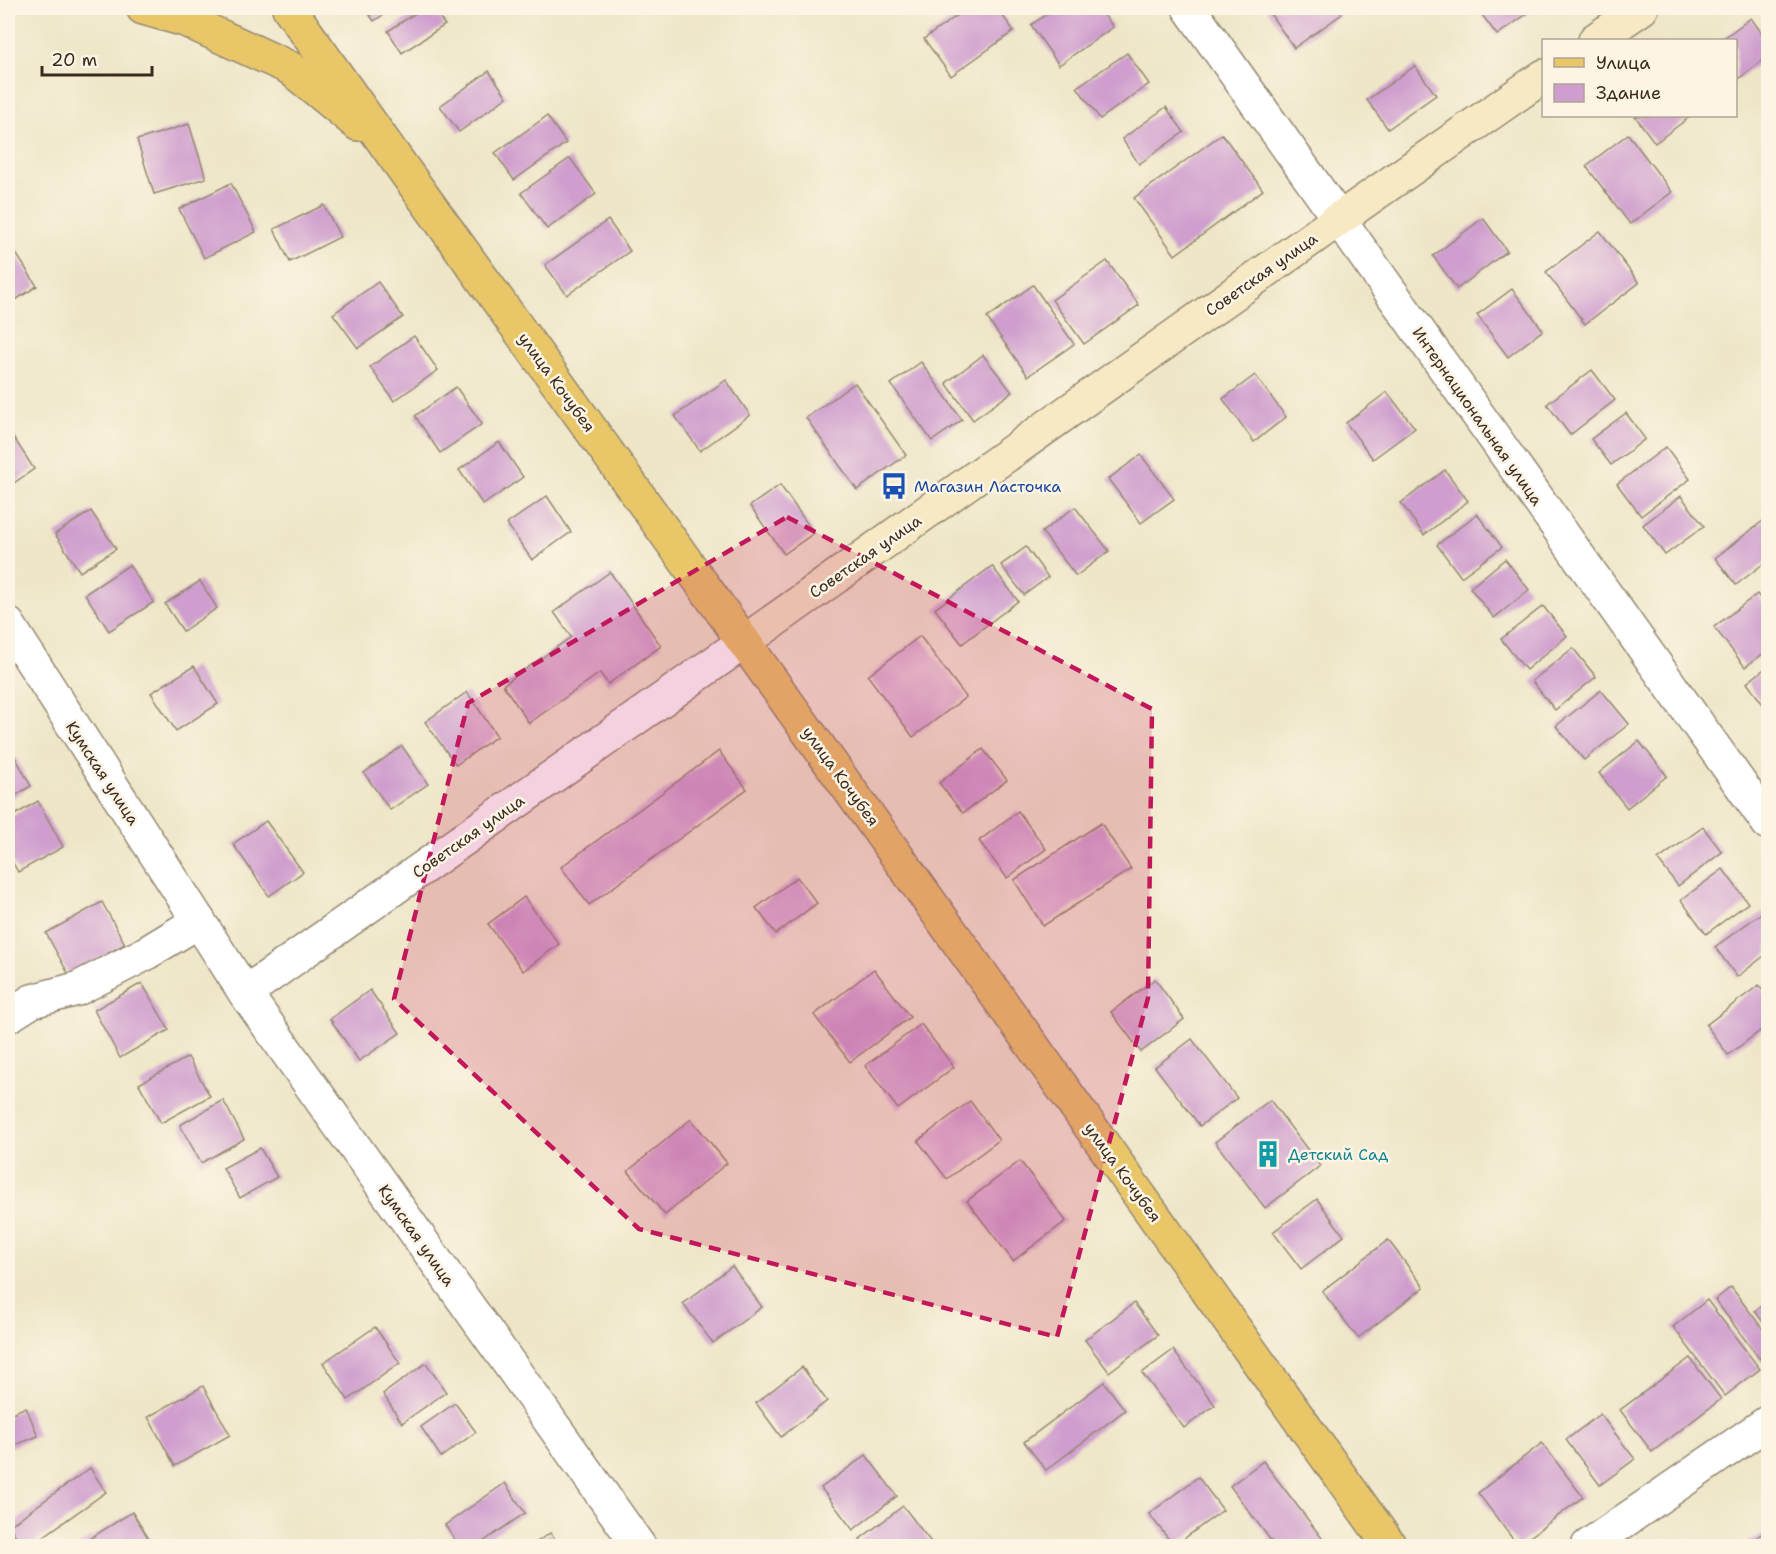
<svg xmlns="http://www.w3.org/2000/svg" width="1776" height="1554" font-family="'Shantell Sans',sans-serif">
<rect width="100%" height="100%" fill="#fcf5e5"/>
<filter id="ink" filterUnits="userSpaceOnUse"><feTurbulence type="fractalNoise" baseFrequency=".0167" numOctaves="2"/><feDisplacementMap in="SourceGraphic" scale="12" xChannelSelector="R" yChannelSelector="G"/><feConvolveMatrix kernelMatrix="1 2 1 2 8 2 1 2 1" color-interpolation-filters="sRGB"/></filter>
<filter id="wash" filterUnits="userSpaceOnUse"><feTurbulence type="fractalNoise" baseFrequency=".008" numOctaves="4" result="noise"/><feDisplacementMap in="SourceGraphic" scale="24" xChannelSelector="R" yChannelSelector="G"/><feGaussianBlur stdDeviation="1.35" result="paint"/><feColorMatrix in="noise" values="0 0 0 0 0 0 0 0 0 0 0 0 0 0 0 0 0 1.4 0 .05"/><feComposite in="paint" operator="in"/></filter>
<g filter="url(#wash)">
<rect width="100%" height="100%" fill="#eee6c7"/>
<g id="blocks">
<g fill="#cf9ece">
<path d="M 365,8 L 394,8 L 374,21 Z"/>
<path d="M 423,8 L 433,8 L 445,25 L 402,53 L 388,31 Z"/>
<path d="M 968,8 L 997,8 L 1014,31 L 951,76 L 924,39 Z"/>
<path d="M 1056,8 L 1099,8 L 1113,27 L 1059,65 L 1031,25 Z"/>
<path d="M 1266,8 L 1338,8 L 1342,14 L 1294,48 Z"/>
<path d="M 1477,8 L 1529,8 L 1531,11 L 1497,35 Z"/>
<path d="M 1751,18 L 1768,42 L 1768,56 L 1736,81 L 1736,40 L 1721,40 Z"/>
<path d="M 1127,53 L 1149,84 L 1100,119 L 1077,87 Z"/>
<path d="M 1415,66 L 1436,95 L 1388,129 L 1367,100 Z"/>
<path d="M 489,71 L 507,97 L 459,132 L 440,106 Z"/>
<path d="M 1166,107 L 1184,132 L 1139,164 L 1122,139 Z"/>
<path d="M 547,116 L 566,143 L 514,180 L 495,153 Z"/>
<path d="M 1635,116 L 1691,116 L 1655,143 Z"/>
<path d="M 189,124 L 206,178 L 154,194 L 137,140 Z"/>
<path d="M 1222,134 L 1263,190 L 1175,255 L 1134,198 Z"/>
<path d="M 1628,134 L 1672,192 L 1630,224 L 1586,166 Z"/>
<path d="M 570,158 L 596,194 L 547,229 L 521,193 Z"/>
<path d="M 231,183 L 256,232 L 204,258 L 179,209 Z"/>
<path d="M 324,205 L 340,237 L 290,262 L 274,229 Z"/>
<path d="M 1483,218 L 1507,251 L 1457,289 L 1433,256 Z"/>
<path d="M 608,220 L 630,251 L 567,295 L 545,265 Z"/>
<path d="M 1600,231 L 1639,283 L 1585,324 L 1546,272 Z"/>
<path d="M 12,247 L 37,286 L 8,305 L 8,250 Z"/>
<path d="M 1107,261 L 1139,305 L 1084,344 L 1052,300 Z"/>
<path d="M 378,282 L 403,317 L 358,348 L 333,314 Z"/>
<path d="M 1033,285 L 1074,344 L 1028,376 L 987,318 Z"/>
<path d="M 1512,289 L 1543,330 L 1508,357 L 1477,315 Z"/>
<path d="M 414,336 L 438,370 L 394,401 L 370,367 Z"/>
<path d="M 983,355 L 1012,392 L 973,420 L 946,383 Z"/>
<path d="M 921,362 L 962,420 L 932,441 L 891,384 Z"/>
<path d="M 1592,370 L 1615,400 L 1570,435 L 1547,404 Z"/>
<path d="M 1255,375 L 1286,417 L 1254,442 L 1223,399 Z"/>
<path d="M 726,380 L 750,415 L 700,451 L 675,416 Z"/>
<path d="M 855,383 L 906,455 L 857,490 L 806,418 Z"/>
<path d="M 456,387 L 482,424 L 440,453 L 415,416 Z"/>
<path d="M 1387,392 L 1415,428 L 1373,459 L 1346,423 Z"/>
<path d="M 1626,413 L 1645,439 L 1611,465 L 1591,439 Z"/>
<path d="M 12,435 L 34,469 L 8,487 L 8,437 Z"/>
<path d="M 499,442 L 523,477 L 483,505 L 459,470 Z"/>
<path d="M 1666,447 L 1690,479 L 1641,516 L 1617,484 Z"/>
<path d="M 1141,455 L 1174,499 L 1141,523 L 1108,479 Z"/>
<path d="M 1445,470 L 1468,501 L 1424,535 L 1401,503 Z"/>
<path d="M 780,485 L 814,533 L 784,554 L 750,506 Z"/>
<path d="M 547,496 L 571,532 L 532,560 L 507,524 Z"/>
<path d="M 1681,496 L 1704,526 L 1665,555 L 1643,525 Z"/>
<path d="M 1075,507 L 1109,551 L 1076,576 L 1042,532 Z"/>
<path d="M 91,511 L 116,549 L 80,572 L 55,534 Z"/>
<path d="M 1477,514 L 1502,547 L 1461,577 L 1437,545 Z"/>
<path d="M 1768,517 L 1768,560 L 1736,585 L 1715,558 Z"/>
<path d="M 1026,547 L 1048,577 L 1024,595 L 1001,565 Z"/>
<path d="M 1505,559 L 1529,590 L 1494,618 L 1470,588 Z"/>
<path d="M 129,565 L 154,602 L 109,631 L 85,594 Z"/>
<path d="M 992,566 L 1018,601 L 962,644 L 935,609 Z"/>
<path d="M 610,572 L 661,646 L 608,684 L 600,673 L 529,723 L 503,685 L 571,637 L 554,612 Z"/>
<path d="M 200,581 L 217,608 L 183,631 L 165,604 Z"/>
<path d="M 1757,594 L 1768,609 L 1768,650 L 1745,667 L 1714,627 Z"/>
<path d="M 1543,606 L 1567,636 L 1526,670 L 1501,639 Z"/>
<path d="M 920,636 L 966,697 L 913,737 L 868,676 Z"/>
<path d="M 1573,648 L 1596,677 L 1555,710 L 1532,681 Z"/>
<path d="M 194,666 L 218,704 L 176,731 L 151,693 Z"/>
<path d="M 1768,666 L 1768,711 L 1747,683 Z"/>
<path d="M 1601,690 L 1629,724 L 1584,760 L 1556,726 Z"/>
<path d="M 467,692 L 497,736 L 456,765 L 425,722 Z"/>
<path d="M 1639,741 L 1667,776 L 1627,808 L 1599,773 Z"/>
<path d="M 8,744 L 31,786 L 8,800 Z"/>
<path d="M 402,746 L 428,784 L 390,810 L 364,773 Z"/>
<path d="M 983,749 L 1007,780 L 963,813 L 939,783 Z"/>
<path d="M 719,751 L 747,789 L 589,905 L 561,867 Z"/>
<path d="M 38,801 L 63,847 L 18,872 L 8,854 L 8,819 Z"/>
<path d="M 1018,811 L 1046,849 L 1007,878 L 979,841 Z"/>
<path d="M 266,821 L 303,872 L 269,896 L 233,844 Z"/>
<path d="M 1101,823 L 1131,869 L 1043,926 L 1014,880 Z"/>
<path d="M 1703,827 L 1722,852 L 1678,886 L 1658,860 Z"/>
<path d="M 1723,869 L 1748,903 L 1706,934 L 1681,900 Z"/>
<path d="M 797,877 L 817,903 L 776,934 L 756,908 Z"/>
<path d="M 524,897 L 559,944 L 523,971 L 488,924 Z"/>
<path d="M 102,902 L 125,944 L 69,975 L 46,933 Z"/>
<path d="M 1763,912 L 1768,920 L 1768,953 L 1737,977 L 1715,947 Z"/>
<path d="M 874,969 L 910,1017 L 850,1062 L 814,1015 Z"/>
<path d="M 1155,979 L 1184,1019 L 1141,1052 L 1111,1012 Z"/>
<path d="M 142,983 L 169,1030 L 120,1058 L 94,1010 Z"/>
<path d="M 1759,985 L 1768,998 L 1768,1025 L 1728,1055 L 1706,1025 Z"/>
<path d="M 370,990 L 400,1033 L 359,1061 L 330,1019 Z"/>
<path d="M 921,1024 L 954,1067 L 898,1109 L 865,1066 Z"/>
<path d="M 1192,1039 L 1237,1098 L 1200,1126 L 1155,1067 Z"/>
<path d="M 188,1057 L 210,1096 L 161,1123 L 139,1084 Z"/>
<path d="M 223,1100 L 244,1139 L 201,1163 L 180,1125 Z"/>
<path d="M 1270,1100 L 1320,1166 L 1265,1208 L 1215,1142 Z"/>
<path d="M 970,1101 L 999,1140 L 947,1179 L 918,1141 Z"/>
<path d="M 691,1119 L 727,1163 L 665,1215 L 628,1171 Z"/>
<path d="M 260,1148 L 277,1177 L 240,1198 L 223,1168 Z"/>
<path d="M 1020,1161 L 1066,1221 L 1013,1261 L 967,1201 Z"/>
<path d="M 1317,1199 L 1344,1236 L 1301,1269 L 1273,1232 Z"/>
<path d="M 1388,1240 L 1424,1287 L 1358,1338 L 1322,1291 Z"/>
<path d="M 732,1266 L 762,1307 L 713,1343 L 683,1304 Z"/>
<path d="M 1731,1287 L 1768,1336 L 1768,1357 L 1762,1362 L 1715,1300 Z"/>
<path d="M 1707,1300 L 1760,1369 L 1725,1396 L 1673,1327 Z"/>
<path d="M 1768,1301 L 1768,1329 L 1755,1311 Z"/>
<path d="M 1134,1303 L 1158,1335 L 1109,1372 L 1085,1340 Z"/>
<path d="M 375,1327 L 400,1363 L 348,1400 L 323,1363 Z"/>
<path d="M 1173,1350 L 1215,1405 L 1184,1428 L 1142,1373 Z"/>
<path d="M 1690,1358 L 1721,1399 L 1652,1452 L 1620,1410 Z"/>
<path d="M 426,1363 L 446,1392 L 402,1423 L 383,1394 Z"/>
<path d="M 802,1367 L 827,1401 L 781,1437 L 756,1403 Z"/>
<path d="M 1104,1382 L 1125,1410 L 1046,1470 L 1024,1442 Z"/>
<path d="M 203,1386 L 230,1435 L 175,1466 L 148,1417 Z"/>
<path d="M 455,1403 L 476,1432 L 441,1457 L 421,1427 Z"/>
<path d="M 26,1407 L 38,1436 L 8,1448 L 8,1415 Z"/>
<path d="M 1600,1414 L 1635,1459 L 1600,1485 L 1566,1440 Z"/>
<path d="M 1542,1443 L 1583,1497 L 1518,1546 L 1478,1493 Z"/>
<path d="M 866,1455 L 897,1496 L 853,1530 L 821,1488 Z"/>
<path d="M 1263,1461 L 1328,1546 L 1275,1546 L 1230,1486 Z"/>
<path d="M 90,1468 L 106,1492 L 30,1546 L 23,1546 L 9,1526 Z"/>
<path d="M 1198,1477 L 1223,1510 L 1174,1546 L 1149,1514 Z"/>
<path d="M 505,1483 L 525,1513 L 477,1546 L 459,1546 L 445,1525 Z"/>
<path d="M 903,1506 L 934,1546 L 865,1546 L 860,1539 Z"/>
<path d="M 132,1512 L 149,1539 L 137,1546 L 78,1546 Z"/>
<path d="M 550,1533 L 560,1546 L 531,1546 Z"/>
<path d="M 1763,1533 L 1768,1541 L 1768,1546 L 1743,1546 Z"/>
</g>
</g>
</g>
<g filter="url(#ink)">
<use href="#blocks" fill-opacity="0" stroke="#948872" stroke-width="1.5"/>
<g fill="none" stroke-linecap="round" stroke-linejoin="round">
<defs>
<g id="street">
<path d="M 1189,8 L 1768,823"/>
<path d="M 8,624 L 245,993 L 639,1546"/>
<path d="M 245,993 L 744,642"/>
<path d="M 8,1016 L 32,1001 L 77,989 L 143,955 L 199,921"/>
<path d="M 1588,1546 L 1768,1422"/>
</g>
<g id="secondary">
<path d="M 1595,40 L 1642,8"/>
<path d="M 744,642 L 1339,219 L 1544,76"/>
</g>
<g id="primary">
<path d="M 143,8 L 185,20 L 290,68 L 358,124"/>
<path d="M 289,8 L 391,152 L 744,642 L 1390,1546"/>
</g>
</defs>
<use href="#street" stroke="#948872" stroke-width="36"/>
<use href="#secondary" stroke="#948872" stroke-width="36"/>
<use href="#primary" stroke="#948872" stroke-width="36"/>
<use href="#street" stroke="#fff" stroke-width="33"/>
<use href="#secondary" stroke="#f6e9c3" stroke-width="33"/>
<use href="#primary" stroke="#e9c769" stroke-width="33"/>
</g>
</g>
<path fill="#c2185b" fill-opacity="0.2" stroke="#c2185b" stroke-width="4.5" stroke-dasharray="12 8" stroke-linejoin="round" d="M 787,517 L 1152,709 L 1148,998 L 1057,1337 L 639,1229 L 394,999 L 468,703 Z"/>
<defs>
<symbol id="bus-bare" viewBox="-9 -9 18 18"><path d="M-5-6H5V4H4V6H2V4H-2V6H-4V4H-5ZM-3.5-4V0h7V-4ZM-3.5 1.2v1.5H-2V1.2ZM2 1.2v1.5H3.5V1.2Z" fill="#1a4fb4" stroke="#fcf5e5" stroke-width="2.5" paint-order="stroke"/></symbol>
<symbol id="building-bare" viewBox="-9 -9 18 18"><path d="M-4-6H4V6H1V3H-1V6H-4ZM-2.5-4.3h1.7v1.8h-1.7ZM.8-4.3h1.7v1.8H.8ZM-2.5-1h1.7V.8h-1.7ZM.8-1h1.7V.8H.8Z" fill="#0f9aa8" stroke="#fcf5e5" stroke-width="2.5" paint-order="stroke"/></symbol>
</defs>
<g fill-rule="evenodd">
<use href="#bus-bare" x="875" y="467" width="38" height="38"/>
<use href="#building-bare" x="1249" y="1135" width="38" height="38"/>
</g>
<g text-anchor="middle" stroke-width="5" stroke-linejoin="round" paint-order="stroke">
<g font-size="16" fill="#3b2a1e" stroke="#fcf5e5">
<text transform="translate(1261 274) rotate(-35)" y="6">Советская улица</text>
<text transform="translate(557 382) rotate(54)" y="6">улица Кочубея</text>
<text transform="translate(1478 416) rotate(55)" y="6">Интернациональная улица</text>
<text transform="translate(865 556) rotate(-35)" y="6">Советская улица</text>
<text transform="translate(103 773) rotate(57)" y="6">Кумская улица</text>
<text transform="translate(841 776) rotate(54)" y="6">улица Кочубея</text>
<text transform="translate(468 836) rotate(-35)" y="6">Советская улица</text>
<text transform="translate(1123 1172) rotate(54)" y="6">улица Кочубея</text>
<text transform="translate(417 1235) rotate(55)" y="6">Кумская улица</text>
</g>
<g font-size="16" fill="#164399" stroke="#fcf5e5" text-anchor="start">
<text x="914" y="492">Магазин Ласточка</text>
</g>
<g font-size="16" fill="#0d838f" stroke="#fcf5e5" text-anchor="start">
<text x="1288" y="1160">Детский Сад</text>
</g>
</g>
<rect width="1776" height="1554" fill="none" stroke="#fcf5e5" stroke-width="30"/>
<rect x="1542" y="39" width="195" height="78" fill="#fcf5e5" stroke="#afa495" stroke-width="1.5"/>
<rect x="1554" y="58" width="30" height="9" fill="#e9c769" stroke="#afa495" stroke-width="1.5"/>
<text x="1596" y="69" font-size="18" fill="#3b2a1e">Улица</text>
<rect x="1554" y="84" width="30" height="18" fill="#cf9ece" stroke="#afa495" stroke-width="1.5"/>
<text x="1596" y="99" font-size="18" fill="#3b2a1e">Здание</text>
<path d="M42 66v9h110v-9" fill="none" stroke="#3b2a1e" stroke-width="3"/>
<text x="51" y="66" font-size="18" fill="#3b2a1e" stroke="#fcf5e5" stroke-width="4.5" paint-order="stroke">20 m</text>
</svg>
